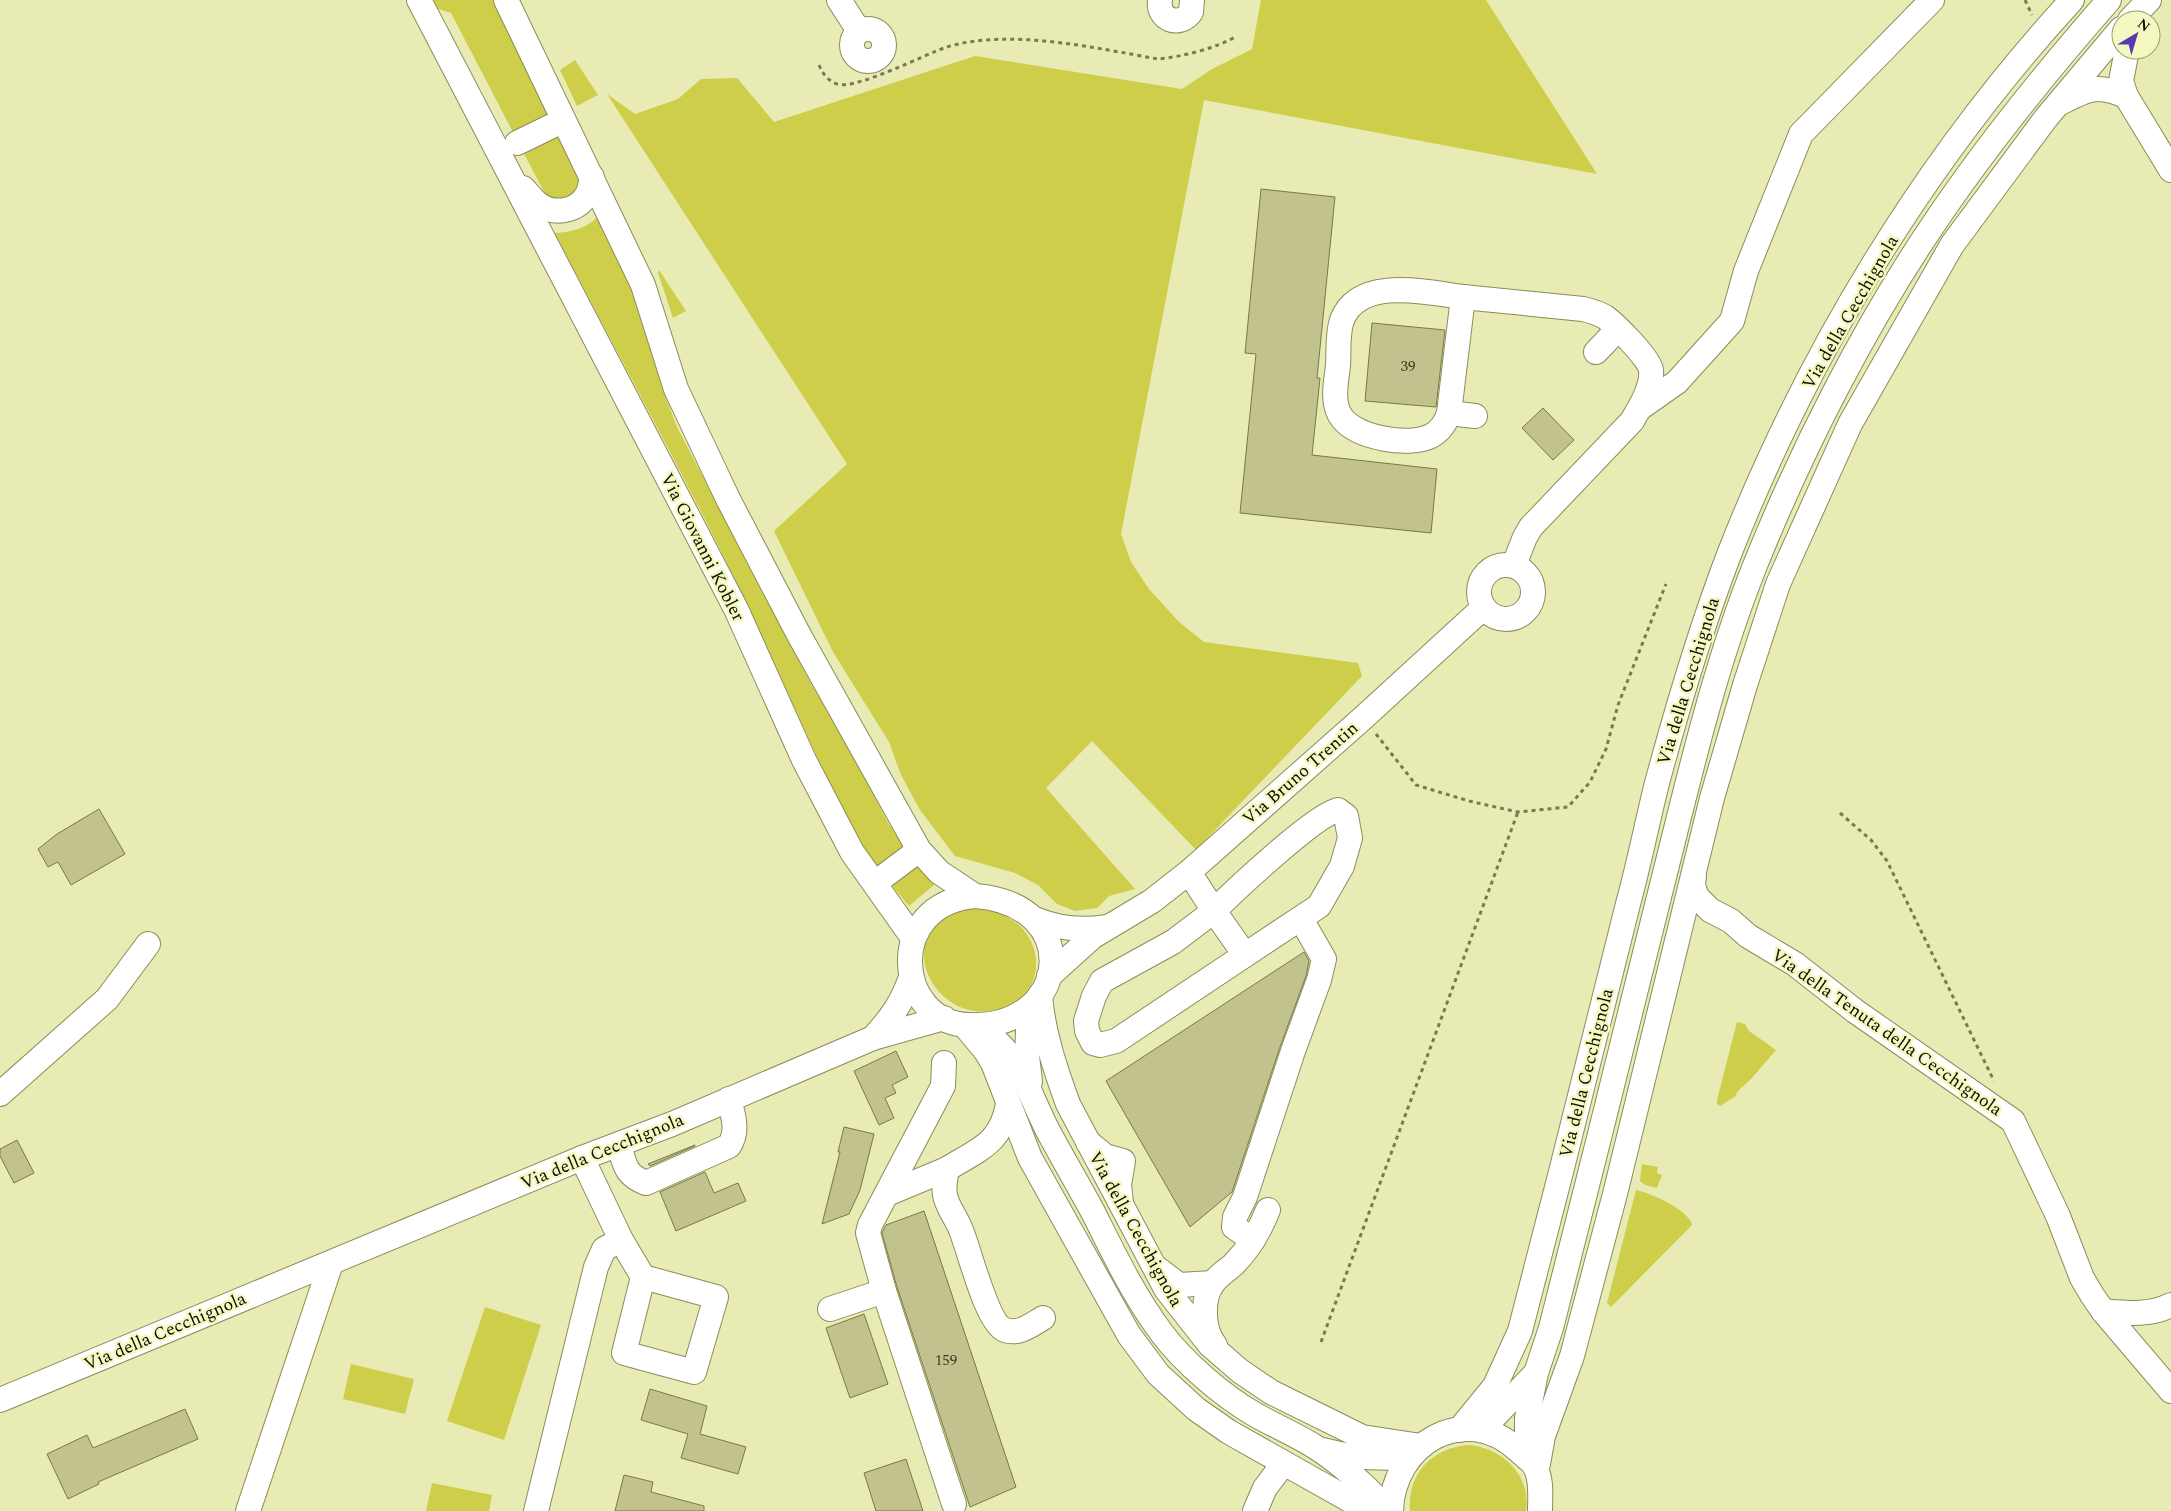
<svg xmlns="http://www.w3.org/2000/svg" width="2171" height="1511" font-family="Spectral,serif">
<rect width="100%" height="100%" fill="#e9ebb4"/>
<g fill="#cece4b">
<path d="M 432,0 L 493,0 L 578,176 L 581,183 L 578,192 L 562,201 L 548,197 L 544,192 L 451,13 L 436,8 Z"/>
<path d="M 1261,0 L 1486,0 L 1597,174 L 1204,100 L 1121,534 L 1131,562 L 1149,589 L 1179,622 L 1204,642 L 1358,663 L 1362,676 L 1196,850 L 1092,741 L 1046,788 L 1135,889 L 1109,896 L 1097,908 L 1075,911 L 1057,904 L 1038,885 L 1015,873 L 955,856 L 920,810 L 901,775 L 889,742 L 833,652 L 774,531 L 847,464 L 607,94 L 635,114 L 678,99 L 701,79 L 737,78 L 774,122 L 975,56 L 1182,89 L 1212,69 L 1252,49 Z"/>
<path d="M 575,60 L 598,95 L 577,106 L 560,70 Z"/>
<path d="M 598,216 L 632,288 L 663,390 L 677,427 L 811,684 L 851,749 L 887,821 L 905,849 L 880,873 C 826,789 791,695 748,606 C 687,480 619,357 555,233 C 571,232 587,229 598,216 Z"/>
<path d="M 659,270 L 686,311 L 673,318 L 658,273 Z"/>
<path d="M 913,860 L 932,881 L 934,885 L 909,906 L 888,881 Z"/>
<path d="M 970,908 C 1002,908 1032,925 1036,959 C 1037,974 1033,986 1022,996 C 1016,1003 1008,1007 999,1009 C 935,1029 883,929 970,908 Z"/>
<path d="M 1737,1022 L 1745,1024 L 1749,1031 L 1776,1050 L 1751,1079 L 1737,1092 L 1736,1096 L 1720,1106 L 1717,1104 L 1717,1100 Z"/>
<path d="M 1642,1164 L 1658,1167 L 1657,1173 L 1662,1175 L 1657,1188 L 1645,1185 L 1640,1181 Z"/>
<path d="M 1636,1190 C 1651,1193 1689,1210 1692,1225 L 1611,1307 L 1607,1303 Z"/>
<path d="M 485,1307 L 541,1325 L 504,1440 L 447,1421 Z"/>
<path d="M 351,1364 L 414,1379 L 405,1414 L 343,1399 Z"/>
<path d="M 1470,1445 C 1503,1449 1531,1475 1526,1511 L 1410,1511 C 1407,1473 1433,1447 1470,1445 Z"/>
<path d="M 432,1483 L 492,1495 L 489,1511 L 426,1511 Z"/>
</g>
<g fill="#c1c28d" stroke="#787947">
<path d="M 1261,189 L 1335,197 L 1317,378 L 1320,378 L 1312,455 L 1437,469 L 1431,533 L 1240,513 L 1256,354 L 1245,353 Z"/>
<path d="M 1372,323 L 1445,330 L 1436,407 L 1365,401 Z"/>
<path d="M 1543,408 L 1574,440 L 1553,460 L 1522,428 Z"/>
<path d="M 99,809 L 125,854 L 71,885 L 58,862 L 48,867 L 38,849 L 57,834 Z"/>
<path d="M 1304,952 L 1309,961 L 1306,976 L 1280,1047 L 1232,1192 L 1190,1227 L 1106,1081 Z"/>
<path d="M 896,1051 L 908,1077 L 892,1085 L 896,1093 L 885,1098 L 894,1118 L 879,1125 L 854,1071 Z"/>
<path d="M 844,1127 L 874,1134 L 860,1190 L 849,1214 L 822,1224 L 840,1152 L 838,1152 Z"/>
<path d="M 17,1140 L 34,1173 L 14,1183 L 0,1156 L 0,1149 Z"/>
<path d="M 695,1145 L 695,1146 L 650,1166 L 648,1164 Z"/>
<path d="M 705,1172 L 714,1193 L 738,1183 L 746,1201 L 676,1231 L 660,1192 Z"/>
<path d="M 924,1211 L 1016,1487 L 970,1507 L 897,1287 L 882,1233 L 886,1225 Z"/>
<path d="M 864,1314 L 888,1384 L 850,1398 L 826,1328 Z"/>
<path d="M 650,1389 L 707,1406 L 700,1434 L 746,1447 L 738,1474 L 681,1458 L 688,1434 L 641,1420 Z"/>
<path d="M 185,1409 L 198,1439 L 98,1482 L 99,1484 L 68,1499 L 47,1454 L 87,1435 L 93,1448 Z"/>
<path d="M 906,1459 L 923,1511 L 876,1511 L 864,1473 Z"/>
<path d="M 624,1475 L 653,1482 L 651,1492 L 704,1506 L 704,1511 L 615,1511 Z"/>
</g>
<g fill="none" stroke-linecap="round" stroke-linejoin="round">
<defs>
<g id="minor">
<path d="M 419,0 L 736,609 L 804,760 L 852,852 L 913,938"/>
<path d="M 506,0 L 643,285 L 676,389 L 728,499 L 799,635 L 919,850 L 939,872 L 975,896"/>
<path d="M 839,0 L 859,31"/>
<path d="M 1160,0 C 1157,20 1180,28 1191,12 L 1192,0"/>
<path d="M 2130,20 L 2149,0"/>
<circle cx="868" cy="45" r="16"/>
<path d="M 2127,50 L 2121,81 L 2126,96 L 2171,170"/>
<path d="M 2062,102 C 2089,88 2098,84 2126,96"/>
<path d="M 517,143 L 554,125"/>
<path d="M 523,188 C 528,193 532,199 537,203 C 553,216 578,212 588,193 C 590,188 591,182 592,177"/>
<path d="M 1596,352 L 1618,329"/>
<path d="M 1640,408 L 1677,382 L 1732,321 L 1746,271 L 1801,134 L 1932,0"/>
<path d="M 1449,413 C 1446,422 1440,431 1431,436 C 1409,447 1357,438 1342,418 C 1331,404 1336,382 1338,366 C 1339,352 1337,334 1342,320 C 1359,276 1426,292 1463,297"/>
<path d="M 1475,416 L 1449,413 L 1463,297 L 1583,309 C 1591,311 1598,313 1605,317 C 1615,324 1650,359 1651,370 C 1653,387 1640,407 1632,421 L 1531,527 L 1525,537 L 1514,565"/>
<circle cx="1506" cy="592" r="27"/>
<path d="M 1338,810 L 1346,816 L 1350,838 L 1342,866 L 1319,906 L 1245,955 L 1214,911 C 1234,891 1316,814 1338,810 Z"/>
<path d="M 1189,872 L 1214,911 L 1173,942 L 1102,981 L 1094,996 L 1086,1021 L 1087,1031 L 1093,1043 L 1100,1045 L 1116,1041 L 1245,955"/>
<path d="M 1694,875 L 1693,886 L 1697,897 L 1710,910 L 1731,921 L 1748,936 L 1795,964 L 1855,1011 L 2013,1121 L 2058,1216 L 2082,1278 L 2092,1295 L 2103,1311 L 2171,1391"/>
<path d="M 883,877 L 911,856"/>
<path d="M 975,896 C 1085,904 1071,1030 968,1025 C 895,1022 884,904 975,896 Z"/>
<path d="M 1035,919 C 1059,929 1081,931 1106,927"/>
<path d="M 1049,976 L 1092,937 L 1152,901 L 1189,872 L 1363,718 L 1483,608"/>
<path d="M 1040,995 C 1043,1033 1055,1068 1068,1104 L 1166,1289 L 1210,1345 L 1240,1371 L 1271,1392 L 1362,1437 L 1421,1446"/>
<path d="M 1029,1009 L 1027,1055 L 1030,1082"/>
<path d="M 964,1025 L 985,1050 L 993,1063 L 1030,1158 L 1129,1335 L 1158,1374 L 1196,1409 L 1229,1432 L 1369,1511"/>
<path d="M 979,1026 C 1023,1059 1025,1086 1048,1131 C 1063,1159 1079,1186 1094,1214 C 1114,1254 1134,1296 1161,1332 C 1183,1362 1223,1396 1254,1414 C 1275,1426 1297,1435 1317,1448 C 1340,1463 1371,1490 1388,1511"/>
<path d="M 873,1038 C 892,1017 902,1003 911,977"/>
<path d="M 944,1063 L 943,1086 L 870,1225 L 868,1233 L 884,1291 L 954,1504"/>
<path d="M 0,1094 L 107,999 L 148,944"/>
<path d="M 1008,1104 C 1001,1144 979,1149 947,1169 C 946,1177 943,1186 945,1195 C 947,1207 957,1219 961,1230 C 969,1249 987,1324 1005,1330 C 1019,1335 1031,1325 1043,1318"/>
<path d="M 1088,1142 L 1105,1156 L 1123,1161 L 1119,1185 L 1121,1202"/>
<path d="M 619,1145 C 625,1165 625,1175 646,1183 L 729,1146 C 739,1131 733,1115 729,1099"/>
<path d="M 887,1194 L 947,1169"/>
<path d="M 621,1240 L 643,1277 L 716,1297 L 694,1372 L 624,1353 L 643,1277"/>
<path d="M 1253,1240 L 1234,1227 L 1235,1217 L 1245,1197 L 1293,1051 L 1319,980 L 1324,959 L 1301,919"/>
<path d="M 1158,1269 L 1179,1285 L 1213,1283"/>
<path d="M 830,1309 L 884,1291"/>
<path d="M 2103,1311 C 2126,1313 2150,1316 2171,1305"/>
<path d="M 1215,1345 C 1203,1331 1201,1299 1213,1283 C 1218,1276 1226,1271 1233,1265 C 1248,1250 1260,1230 1268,1210"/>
<path d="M 0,1400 L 582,1158 L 672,1124 L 873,1038 L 944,1018"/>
<path d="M 1474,1429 L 1494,1417 L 1535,1374"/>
<path d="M 1459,1430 L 1495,1386 L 1520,1331 C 1557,1189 1593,1046 1628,904 C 1639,864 1647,823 1657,783 C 1678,705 1701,627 1730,552 C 1809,351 1926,159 2072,0"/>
<path d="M 1323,1450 C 1352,1458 1379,1459 1410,1457"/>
<path d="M 1527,1458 L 1527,1418 L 1536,1373 L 1551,1328 C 1587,1186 1623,1043 1658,901 C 1687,787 1712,672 1756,563 C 1802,449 1864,327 1933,225 C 1986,146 2046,72 2109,0"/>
<path d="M 1538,1464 L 1543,1436 L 1572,1356 L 1615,1194 L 1712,798 L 1745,685 L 1778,584 L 1850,424 L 1952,245 L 2046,118 L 2121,29"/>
<path d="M 248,1511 L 331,1263"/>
<path d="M 536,1511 L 596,1267 L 604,1249 L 621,1240 L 582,1158"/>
<path d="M 1255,1511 L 1265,1488 L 1284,1463"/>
<path d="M 1391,1511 C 1393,1444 1464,1401 1518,1450 C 1524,1456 1533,1461 1536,1469 C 1542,1481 1540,1498 1540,1511"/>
</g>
</defs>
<use href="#minor" stroke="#8b8c59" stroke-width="26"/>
<g stroke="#787957" stroke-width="3" stroke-dasharray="4 4" stroke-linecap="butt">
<path d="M 2025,0 L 2032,15"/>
<path d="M 819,65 C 823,74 827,80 837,84 C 857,90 925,54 947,47 C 1009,28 1095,48 1158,59 C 1181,57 1217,48 1237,36"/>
<path d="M 1376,734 L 1416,785 L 1469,801 L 1518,812 L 1568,807 L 1590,782 L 1606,749 L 1618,705 L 1666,584"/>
<path d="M 1840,813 L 1871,840 L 1887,861 L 1994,1081"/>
<path d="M 1321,1342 L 1518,812"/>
</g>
<use href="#minor" stroke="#fff" stroke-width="24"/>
</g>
<g text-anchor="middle" stroke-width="5" stroke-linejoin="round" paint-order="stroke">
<g font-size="15" fill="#3b3b23">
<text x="1408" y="371">39</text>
<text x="946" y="1365">159</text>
</g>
<g font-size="18" fill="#0e0e00" stroke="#f6f8c1">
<text transform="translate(1850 312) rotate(-60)" y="6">Via della Cecchignola</text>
<text transform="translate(703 547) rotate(63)" y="6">Via Giovanni Kobler</text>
<text transform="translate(1688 681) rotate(-73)" y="6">Via della Cecchignola</text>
<text transform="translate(1300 773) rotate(-41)" y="6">Via Bruno Trentin</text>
<text transform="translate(1887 1032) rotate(35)" y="6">Via della Tenuta della Cecchignola</text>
<text transform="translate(1586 1073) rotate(-76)" y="6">Via della Cecchignola</text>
<text transform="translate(602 1151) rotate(-22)" y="6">Via della Cecchignola</text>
<text transform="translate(1136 1229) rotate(61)" y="6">Via della Cecchignola</text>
<text transform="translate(165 1331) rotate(-23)" y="6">Via della Cecchignola</text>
</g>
</g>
<g transform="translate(2136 35) rotate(38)"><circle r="24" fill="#f6f8c1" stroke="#999a74"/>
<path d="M0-4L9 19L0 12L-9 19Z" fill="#5939b1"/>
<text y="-8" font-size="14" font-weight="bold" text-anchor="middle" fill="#0e0e00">N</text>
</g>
</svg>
